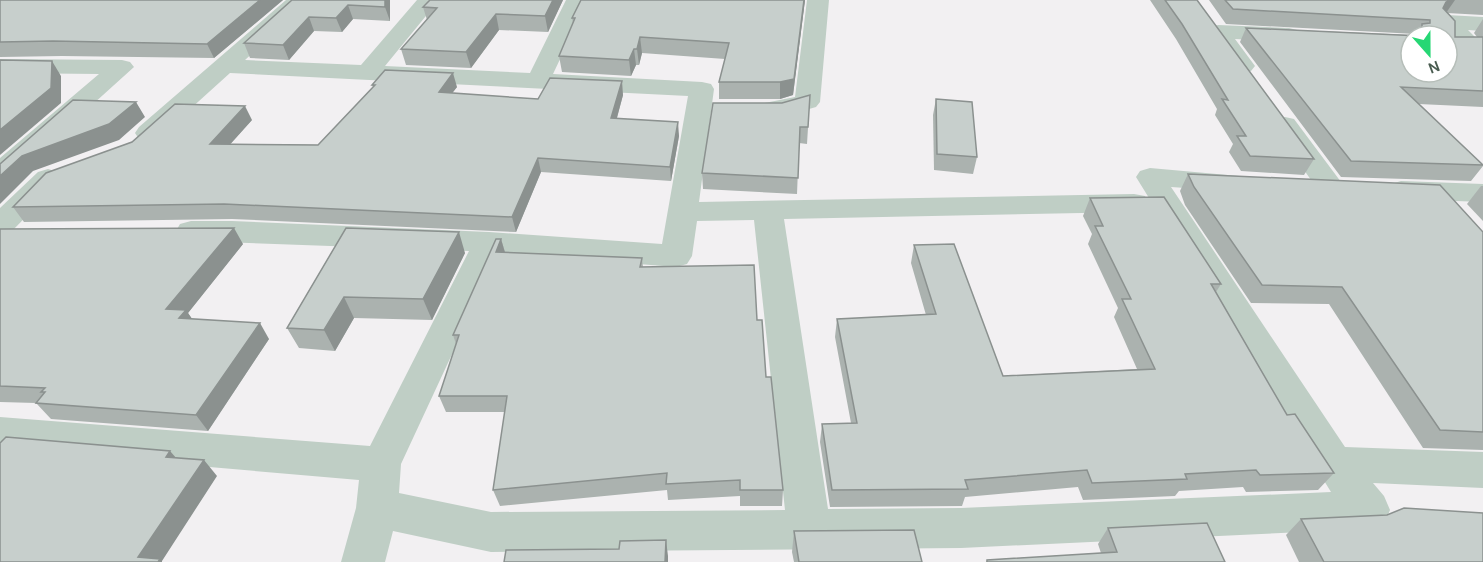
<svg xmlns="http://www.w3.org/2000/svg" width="1483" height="562" font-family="Karla,sans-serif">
<rect width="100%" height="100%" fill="#f2f0f2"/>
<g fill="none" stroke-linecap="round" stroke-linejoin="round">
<g fill="#bfcec5" fill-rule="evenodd">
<path d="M 286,0 L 310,0 L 245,60 L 361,65 L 417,0 L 439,0 L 385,66 L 530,73 L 566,0 L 588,0 L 553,74 L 702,82 L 711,84 L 714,89 L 699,202 L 1134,194 L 1145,196 L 1149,203 L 1145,210 L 1134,212 L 784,219 L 828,509 L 961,508 L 1331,492 L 1136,177 L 1140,171 L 1150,168 L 1239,176 L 1243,182 L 1239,188 L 1229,191 L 1171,187 L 1345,447 L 1483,452 L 1483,488 L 1373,483 L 1384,496 L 1390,510 L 1384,524 L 1369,529 L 961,548 L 491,552 L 393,531 L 385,562 L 341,562 L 356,508 L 359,480 L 0,449 L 0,417 L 370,446 L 469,251 L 191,241 L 180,238 L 176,231 L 180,224 L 191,221 L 232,221 L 489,232 L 662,244 L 688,96 L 230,73 L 157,139 L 148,141 L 139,139 L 135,133 L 139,127 ZM 754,220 L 785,510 L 491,512 L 399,493 L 401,464 L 499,253 L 676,267 L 687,264 L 692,256 L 697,221 Z"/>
<path d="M 807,0 L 829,0 L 820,102 L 816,107 L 781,117 L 759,114 L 755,109 L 759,104 L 795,97 Z"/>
<path d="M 1447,15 L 1483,17 L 1483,31 L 1468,30 L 1482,44 L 1478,49 L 1447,50 L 1447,36 L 1449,36 L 1436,22 L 1439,17 Z"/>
<path d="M 1218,25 L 1289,28 L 1297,30 L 1300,35 L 1297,40 L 1289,42 L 1235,39 L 1255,66 L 1251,71 L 1243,73 L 1235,71 L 1207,32 L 1210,27 Z"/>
<path d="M 0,59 L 122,60 L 130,62 L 134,67 L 10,179 L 0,182 L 0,158 L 99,74 L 0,73 Z"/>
<path d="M 1285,117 L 1294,119 L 1341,182 L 1346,188 L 1341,194 L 1331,197 L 1321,194 L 1272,125 L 1276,119 Z"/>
<path d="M 48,169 L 58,172 L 62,178 L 58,184 L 11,232 L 0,235 L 0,208 L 38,172 Z"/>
<path d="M 1401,181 L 1483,184 L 1483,202 L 1401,199 L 1391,196 L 1386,190 L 1391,184 Z"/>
</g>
</g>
<g fill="#abb2af">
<path d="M 0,0 L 283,0 L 214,58 L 62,56 L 0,57 Z"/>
<path d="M 292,0 L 390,0 L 390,21 L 353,19 L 342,32 L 314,31 L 289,60 L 250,58 L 244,43 Z"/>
<path d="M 563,0 L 548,32 L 499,30 L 471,68 L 406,65 L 401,49 L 427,20 L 423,7 Z"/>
<path d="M 581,0 L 805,0 L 793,95 L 780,99 L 719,99 L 719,82 L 725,59 L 642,53 L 639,65 L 636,65 L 631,76 L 562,72 L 559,56 L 573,23 L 572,18 Z"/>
<path d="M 1150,0 L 1197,0 L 1314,159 L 1304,175 L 1241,171 L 1229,152 L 1233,144 L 1215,115 L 1217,109 L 1176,39 Z"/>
<path d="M 1209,0 L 1483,0 L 1483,15 L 1447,13 L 1455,37 L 1477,37 L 1474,33 L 1483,19 L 1483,107 L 1419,104 L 1483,165 L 1483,166 L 1471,181 L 1341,177 L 1240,42 L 1246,28 L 1415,35 L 1416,34 L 1226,24 Z"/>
<path d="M 372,85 L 457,87 L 452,93 L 538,99 L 623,95 L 617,118 L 679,136 L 671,181 L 541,172 L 516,232 L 232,219 L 24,222 L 13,207 L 252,120 L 230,144 L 318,145 L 373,87 Z"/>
<path d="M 810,95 L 807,144 L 799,143 L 797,194 L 703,189 L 702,173 L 782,103 Z"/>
<path d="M 936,99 L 977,157 L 973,174 L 934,170 L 933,115 Z"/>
<path d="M 1188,174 L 1483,232 L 1483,450 L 1423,448 L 1329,304 L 1251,303 L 1185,205 L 1180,191 Z"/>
<path d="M 1481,186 L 1483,186 L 1483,221 L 1467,204 Z"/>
<path d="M 1090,198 L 1221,284 L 1216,292 L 1287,415 L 1334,473 L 1318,490 L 1246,492 L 1243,487 L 1179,491 L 1175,496 L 1083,500 L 1078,487 L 965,497 L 962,506 L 830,507 L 820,442 L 822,424 L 851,423 L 835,337 L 837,319 L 926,315 L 911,263 L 914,245 L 1003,376 L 1137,369 L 1114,317 L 1118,308 L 1088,244 L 1092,234 L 1083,216 Z"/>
<path d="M 346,228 L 465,253 L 432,320 L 354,318 L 335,351 L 299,348 L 287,328 Z"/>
<path d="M 0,229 L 243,244 L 188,313 L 192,319 L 269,339 L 208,431 L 51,419 L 36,403 L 0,402 Z"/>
<path d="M 501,239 L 505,252 L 642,258 L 643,267 L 757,320 L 783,490 L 782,506 L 740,506 L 740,496 L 668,500 L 667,490 L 500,506 L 493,490 L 505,412 L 446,412 L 439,396 L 456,344 L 453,335 Z"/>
<path d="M 1301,519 L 1483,562 L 1299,562 L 1286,535 Z"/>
<path d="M 1108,528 L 1225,562 L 986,562 L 987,560 L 1101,553 L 1098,544 Z"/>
<path d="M 794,531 L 922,562 L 794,562 L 792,552 Z"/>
</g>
<g fill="#8b918f">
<path d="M 260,0 L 283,0 L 214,58 L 207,44 Z"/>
<path d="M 385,0 L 390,0 L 390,21 L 385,7 Z"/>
<path d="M 553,0 L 563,0 L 548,32 L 545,16 Z"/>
<path d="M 804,0 L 805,0 L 793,95 L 780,99 L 780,82 Z"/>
<path d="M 1451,0 L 1455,0 L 1446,13 L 1437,16 L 1446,2 Z"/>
<path d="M 348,5 L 353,19 L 342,32 L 336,18 Z"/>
<path d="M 496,14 L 499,30 L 471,68 L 466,52 Z"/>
<path d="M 309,17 L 314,31 L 289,60 L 283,45 Z"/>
<path d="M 640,37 L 642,53 L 639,65 L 637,49 Z"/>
<path d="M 634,49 L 636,65 L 631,76 L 629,60 Z"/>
<path d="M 52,61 L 61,76 L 61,103 L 0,155 L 0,130 Z"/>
<path d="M 453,73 L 457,87 L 443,105 L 439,92 Z"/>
<path d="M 622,81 L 623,95 L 613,132 L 611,118 Z"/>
<path d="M 136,102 L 145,117 L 119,140 L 33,171 L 0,204 L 0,176 L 22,156 Z"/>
<path d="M 245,106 L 252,120 L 218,158 L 210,144 Z"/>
<path d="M 678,122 L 679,136 L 671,181 L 670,167 Z"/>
<path d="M 538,158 L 541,172 L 516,232 L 512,217 Z"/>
<path d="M 234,228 L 243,244 L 188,313 L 197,326 L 191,335 L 166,309 Z"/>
<path d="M 459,232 L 465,253 L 432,320 L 423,299 Z"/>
<path d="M 501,239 L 506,256 L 496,252 Z"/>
<path d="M 344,297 L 354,318 L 335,351 L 324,330 Z"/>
<path d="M 260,323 L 269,339 L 208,431 L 196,415 Z"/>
<path d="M 170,451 L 184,467 L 166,457 Z"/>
<path d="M 204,460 L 217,476 L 162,561 L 162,562 L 143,562 L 138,557 Z"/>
<path d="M 666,540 L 668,556 L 668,562 L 665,562 Z"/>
</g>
<g fill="#c7cfcc" stroke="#8b918f" stroke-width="1.5" fill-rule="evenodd">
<path d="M 0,0 L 260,0 L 207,44 L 53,41 L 0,42 Z"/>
<path d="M 292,0 L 385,0 L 385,7 L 348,5 L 336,18 L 309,17 L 283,45 L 244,43 Z"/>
<path d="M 430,0 L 553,0 L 545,16 L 496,14 L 466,52 L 401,49 L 437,8 L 423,7 Z"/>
<path d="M 581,0 L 804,0 L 794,79 L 780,82 L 719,82 L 729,43 L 640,37 L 637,49 L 634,49 L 629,60 L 559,56 L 575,18 L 572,18 Z"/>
<path d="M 1165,0 L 1197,0 L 1314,159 L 1250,156 L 1237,136 L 1246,136 L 1222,99 L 1228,100 L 1182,24 Z"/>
<path d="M 1225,0 L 1451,0 L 1446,2 L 1443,8 L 1455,21 L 1455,37 L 1483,37 L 1483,91 L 1401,87 L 1483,165 L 1351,161 L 1246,28 L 1420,36 L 1422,33 L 1422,24 L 1430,23 L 1430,20 L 1233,9 ZM 1411,36 L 1447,36 L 1447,72 L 1411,72 Z"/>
<path d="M 0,60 L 52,61 L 51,88 L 0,130 Z"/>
<path d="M 385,70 L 453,73 L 439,92 L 538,99 L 550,78 L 622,81 L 611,118 L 678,122 L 670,167 L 538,158 L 512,217 L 224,204 L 13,207 L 46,173 L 132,142 L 175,104 L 245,106 L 210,144 L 318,145 L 375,85 L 372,85 Z"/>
<path d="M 810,95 L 808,127 L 800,127 L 798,178 L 702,173 L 713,103 L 782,103 Z"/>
<path d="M 936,99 L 972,102 L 977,157 L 937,154 Z"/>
<path d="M 73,100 L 136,102 L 109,124 L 22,156 L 0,176 L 0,164 Z"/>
<path d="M 1188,174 L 1440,185 L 1483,232 L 1483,432 L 1440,430 L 1342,287 L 1262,285 L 1194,187 Z"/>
<path d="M 1164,197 L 1221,284 L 1211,284 L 1287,415 L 1295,414 L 1334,473 L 1260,475 L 1256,470 L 1185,474 L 1187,479 L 1092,483 L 1087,470 L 965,480 L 968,489 L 832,490 L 822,424 L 857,423 L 837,319 L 936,314 L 914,245 L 954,244 L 1003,376 L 1155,369 L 1122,299 L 1131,299 L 1095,226 L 1103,226 L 1090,198 Z"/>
<path d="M 234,228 L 166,309 L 186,310 L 179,318 L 260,323 L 196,415 L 36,403 L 45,392 L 41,392 L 45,388 L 0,386 L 0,229 Z"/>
<path d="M 346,228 L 459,232 L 423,299 L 344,297 L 324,330 L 287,328 Z"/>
<path d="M 496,239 L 501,239 L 496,252 L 642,258 L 640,267 L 754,265 L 757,320 L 762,320 L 766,377 L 771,377 L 783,490 L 740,490 L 740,480 L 666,484 L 667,473 L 493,490 L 507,396 L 439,396 L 459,335 L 453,335 Z"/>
<path d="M 6,437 L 170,451 L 166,457 L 204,460 L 138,557 L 160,559 L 158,562 L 0,562 L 0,443 Z"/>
<path d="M 1404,508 L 1483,513 L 1483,562 L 1324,562 L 1301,519 L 1387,515 Z"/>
<path d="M 1207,523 L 1225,562 L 987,562 L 987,560 L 1117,552 L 1108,528 Z"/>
<path d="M 914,530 L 922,562 L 799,562 L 794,531 Z"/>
<path d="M 666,540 L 665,562 L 504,562 L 506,550 L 619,549 L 620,541 Z"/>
</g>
<g transform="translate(1429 54) rotate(159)"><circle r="28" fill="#ffffff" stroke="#b6beb9" stroke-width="1.5"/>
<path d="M0-4.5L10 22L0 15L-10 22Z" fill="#26d774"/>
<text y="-9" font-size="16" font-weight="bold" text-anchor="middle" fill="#495c50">N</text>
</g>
</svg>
